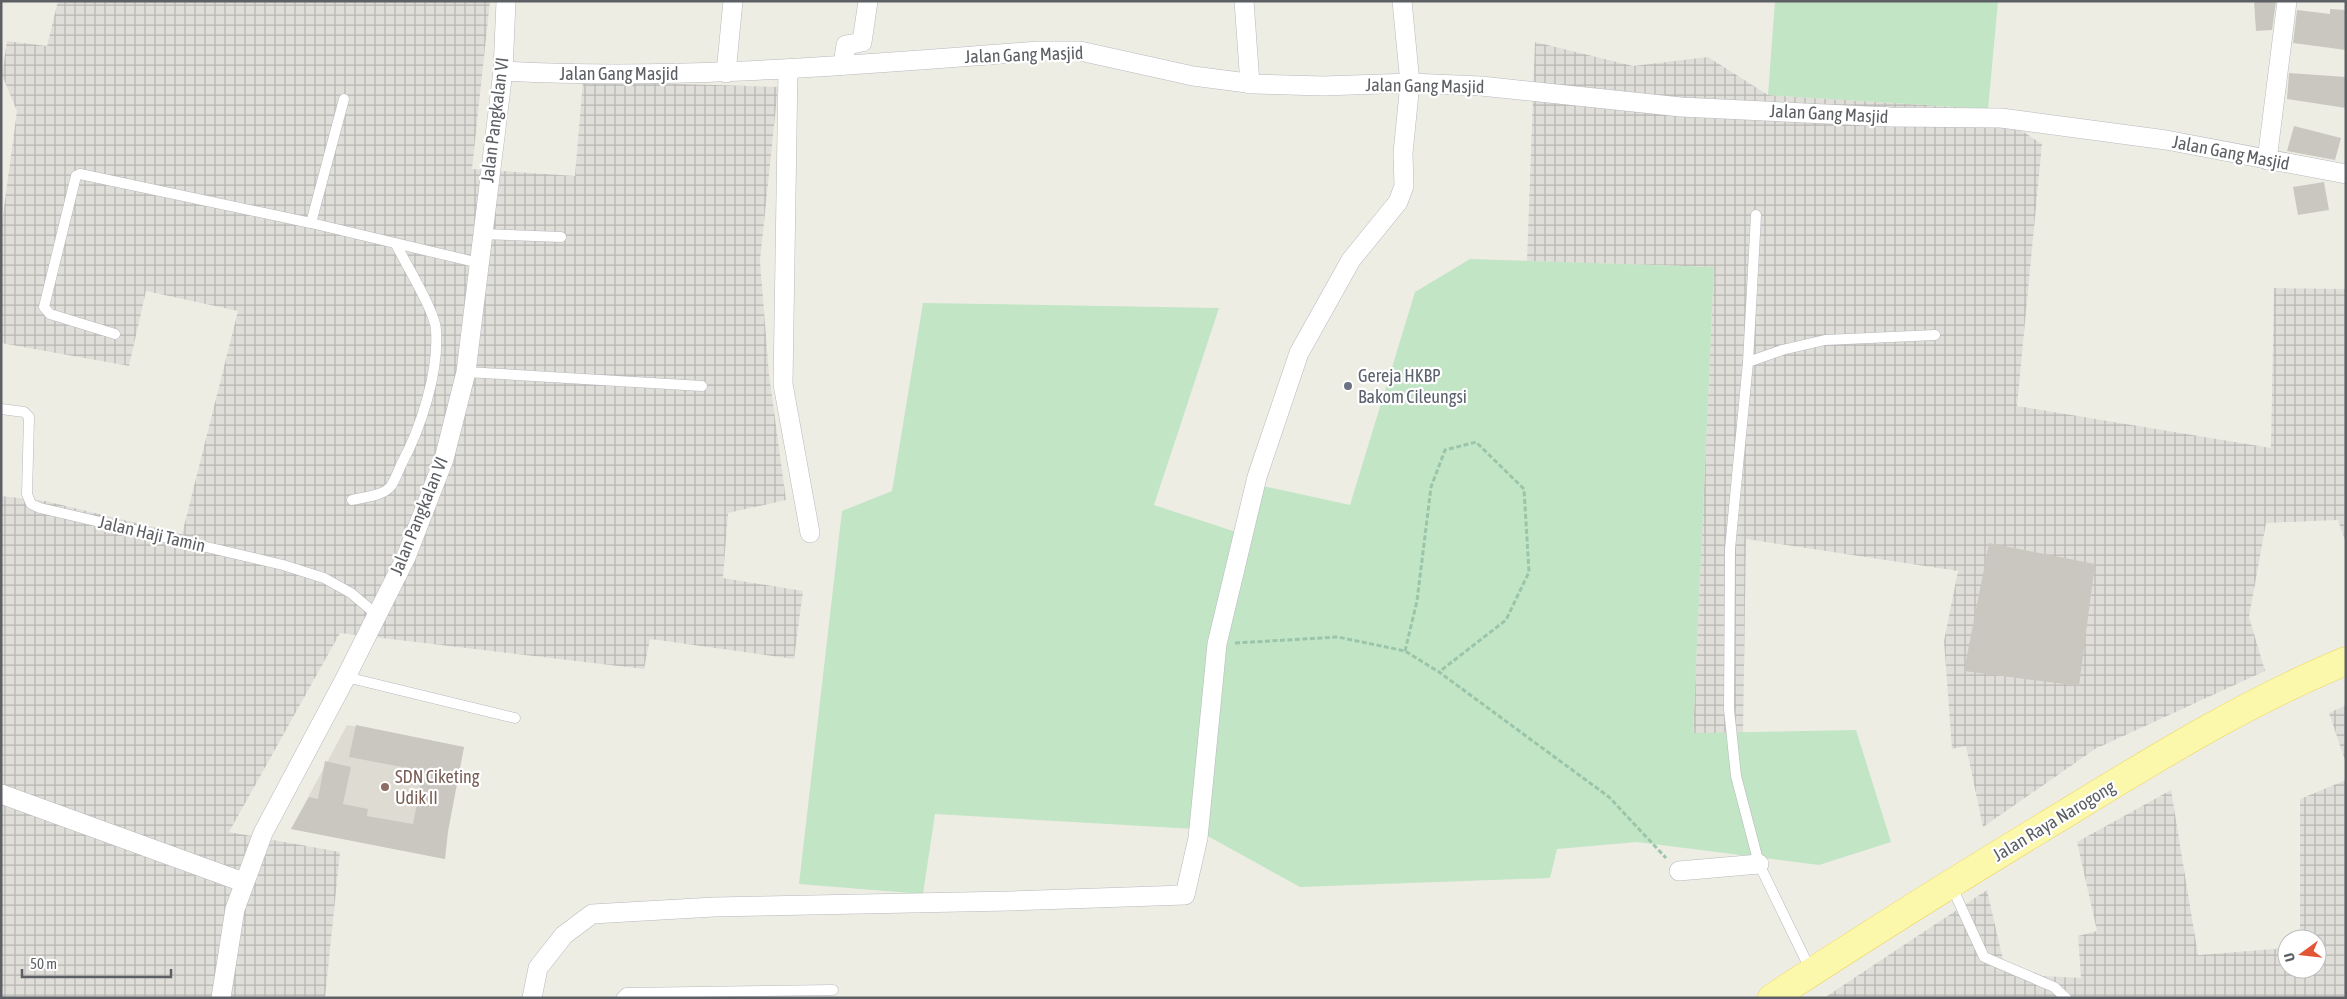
<svg xmlns="http://www.w3.org/2000/svg" width="2347" height="999" font-family="'Asap Condensed',sans-serif">
<defs>
<pattern id="industrial-grid" width="8" height="8" patternUnits="userSpaceOnUse" patternTransform="scale(1.25)"><rect width="8" height="8" fill="#e0ded8"/><path d="M0 4h8M4 0v8" fill="none" stroke="#b9b7b3"/></pattern>
</defs>
<rect width="100%" height="100%" fill="#eeede4"/>
<g fill="url(#industrial-grid)">
<path d="M 58,1 L 490,1 L 472,169 L 575,176 L 583,81 L 778,87 L 760,261 L 769,374 L 786,500 L 728,513 L 723,578 L 803,591 L 794,659 L 650,639 L 644,669 L 340,633 L 229,832 L 340,852 L 325,998 L 1,998 L 1,496 L 45,501 L 182,534 L 238,311 L 146,291 L 129,366 L 1,343 L 1,230 L 17,111 L 2,75 L 7,41 L 47,46 Z"/>
<path d="M 1535,42 L 1633,66 L 1708,57 L 1768,95 L 1988,109 L 2042,144 L 2017,406 L 2271,448 L 2274,288 L 2346,289 L 2346,543 L 2338,520 L 2266,523 L 2249,617 L 2265,671 L 2095,749 L 1983,827 L 1966,746 L 1952,749 L 1944,641 L 1958,571 L 1746,539 L 1743,733 L 1693,734 L 1714,267 L 1527,261 Z"/>
<path d="M 2346,705 L 2346,763 L 2329,713 Z"/>
<path d="M 2346,780 L 2346,998 L 1824,998 L 1987,890 L 2003,960 L 2025,975 L 2081,978 L 2078,936 L 2097,931 L 2077,842 L 2171,790 L 2198,955 L 2287,948 L 2287,969 L 2317,969 L 2317,939 L 2300,939 L 2300,799 Z"/>
</g>
<path fill="#dedcd2" d="M 347,725 L 464,747 L 448,831 L 445,859 L 291,829 Z"/>
<g fill="#c1e5c5">
<path d="M 1775,1 L 1998,1 L 1988,109 L 1768,95 Z"/>
<path d="M 1470,259 L 1714,267 L 1693,733 L 1856,730 L 1891,842 L 1819,865 L 1637,842 L 1557,849 L 1550,878 L 1300,887 L 1195,829 L 935,814 L 923,894 L 799,884 L 842,511 L 892,491 L 923,303 L 1219,308 L 1154,505 L 1239,533 L 1263,486 L 1350,505 L 1415,292 Z"/>
</g>
<g fill="#cac7c1">
<path d="M 2254,1 L 2276,1 L 2272,30 L 2256,31 Z"/>
<path d="M 2330,9 L 2346,10 L 2346,50 L 2293,43 L 2297,10 L 2330,14 Z"/>
<path d="M 2289,73 L 2346,77 L 2346,108 L 2287,99 Z"/>
<path d="M 2294,126 L 2341,138 L 2335,160 L 2287,151 Z"/>
<path d="M 2324,182 L 2329,210 L 2298,215 L 2293,187 Z"/>
<path d="M 1989,543 L 2095,564 L 2079,686 L 1964,671 Z"/>
<path d="M 356,725 L 464,747 L 448,831 L 445,859 L 291,829 L 309,797 L 318,799 L 325,761 L 351,767 L 343,804 L 368,809 L 367,816 L 413,824 L 423,771 L 349,757 Z"/>
</g>
<g fill="none" stroke-linecap="round" stroke-linejoin="round">
<defs>
<g id="service">
<path d="M 1756,215 L 1748,362 L 1730,549 L 1729,709 L 1736,776 L 1759,864 L 1811,971"/>
<path d="M 311,223 L 344,99"/>
<path d="M 481,234 L 561,237"/>
<path d="M 115,334 L 50,314 L 44,307 L 76,176 L 80,174 L 311,223 L 479,263"/>
<path d="M 1748,362 L 1782,350 L 1825,340 L 1935,335"/>
<path d="M 466,372 L 702,386"/>
<path d="M 1,409 L 24,412 L 29,417 L 27,494 L 31,504 L 40,508 L 283,565 L 324,578 L 351,593 L 377,615"/>
<path d="M 352,500 C 365,497 383,496 391,486 C 395,480 398,472 401,465 C 421,428 439,372 436,330 C 435,311 405,263 396,244"/>
<path d="M 346,677 L 515,718"/>
<path d="M 1951,885 L 1984,957 L 2054,987 L 2066,998"/>
<path d="M 621,998 L 626,993 L 833,990"/>
</g>
<g id="minor">
<path d="M 1244,1 L 1250,84"/>
<path d="M 843,65 L 846,45 L 862,42 L 868,1"/>
<path d="M 788,69 L 783,384 L 810,533"/>
<path d="M 503,71 C 682,81 861,64 1040,51 L 1080,51 L 1193,76 L 1255,84 L 1323,86 L 1410,83 L 1481,86 L 1681,107 L 1890,117 L 2001,118 L 2166,140 L 2346,174"/>
<path d="M 726,73 L 733,1"/>
<path d="M 2267,160 L 2287,1"/>
<path d="M 1,794 L 243,882"/>
<path d="M 1679,871 L 1759,864"/>
<path d="M 221,998 L 235,909 L 263,833 L 346,677 L 406,557 L 444,459 L 466,372 L 503,71 L 506,1"/>
<path d="M 532,998 L 538,968 L 564,935 L 592,914 L 714,907 L 1011,901 L 1185,895 L 1198,838 L 1217,644 L 1257,477 L 1299,353 L 1351,260 L 1398,202 L 1404,186 L 1403,153 L 1410,83 L 1402,1"/>
</g>
<path id="primary" d="M 1772,998 C 1871,933 1972,870 2073,809 C 2161,755 2251,700 2346,661"/>
</defs>
<use href="#service" stroke="#b6b9be" stroke-width="11"/>
<use href="#minor" stroke="#b6b9be" stroke-width="20"/>
<use href="#primary" stroke="#edd55e" stroke-width="29"/>
<g stroke="#9bc5ab" stroke-width="3" stroke-dasharray="5 2.5" stroke-linecap="butt">
<path d="M 1235,643 L 1338,637 L 1405,651 L 1439,672 L 1609,797 L 1666,858"/>
<path d="M 1405,651 L 1417,601 L 1431,487 L 1445,450 L 1476,442 L 1524,489 L 1529,572 L 1506,620 L 1439,672"/>
</g>
<use href="#service" stroke="#fff" stroke-width="10"/>
<use href="#minor" stroke="#fff" stroke-width="19"/>
<use href="#primary" stroke="#fcf8ab" stroke-width="28"/>
</g>
<circle fill="#6b7280" stroke="#fff" stroke-width="2" cx="1348" cy="386" r="5"/>
<circle fill="#8d6e63" stroke="#fff" stroke-width="2" cx="385" cy="787" r="5"/>
<g text-anchor="middle" stroke-width="4.5" stroke-linejoin="round" paint-order="stroke">
<g font-size="18" fill="#5c5f64" stroke="#fff">
<text transform="translate(1024 55) rotate(-2)" y="6">Jalan Gang Masjid</text>
<text x="619" y="80">Jalan Gang Masjid</text>
<text transform="translate(1425 86) rotate(1)" y="6">Jalan Gang Masjid</text>
<text transform="translate(1829 114) rotate(3)" y="6">Jalan Gang Masjid</text>
<text transform="translate(495 120) rotate(-83)" y="6">Jalan Pangkalan VI</text>
<text transform="translate(2231 153) rotate(11)" y="6">Jalan Gang Masjid</text>
<text transform="translate(419 516) rotate(-68)" y="6">Jalan Pangkalan VI</text>
<text transform="translate(152 534) rotate(13)" y="6">Jalan Haji Tamin</text>
<text transform="translate(2054 821) rotate(-31)" y="6">Jalan Raya Narogong</text>
</g>
<g font-size="18" fill="#5b616d" stroke="#fff" text-anchor="start">
<text x="1358" y="382">Gereja HKBP<tspan x="1358" dy="21">Bakom Cileungsi</tspan></text>
</g>
<g font-size="18" fill="#785e54" stroke="#fff" text-anchor="start">
<text x="395" y="783">SDN Ciketing<tspan x="395" dy="21">Udik II</tspan></text>
</g>
</g>
<rect width="2347" height="999" fill="none" stroke="#5c5f64" stroke-width="5"/>
<g transform="translate(2302 954) rotate(255)"><circle r="24" fill="#ffffff" stroke="#bebfc1"/>
<path d="M0-4L9 19L0 12L-9 19Z" fill="#e35635"/>
<text y="-8" font-size="14" font-weight="bold" text-anchor="middle" fill="#5c5f64">U</text>
</g>
<path d="M22 969v8h149v-8" fill="none" stroke="#5c5f64" stroke-width="2.5"/>
<text x="30" y="969" font-size="15" fill="#5c5f64" stroke="#ffffff" stroke-width="4" paint-order="stroke">50 m</text>
</svg>
